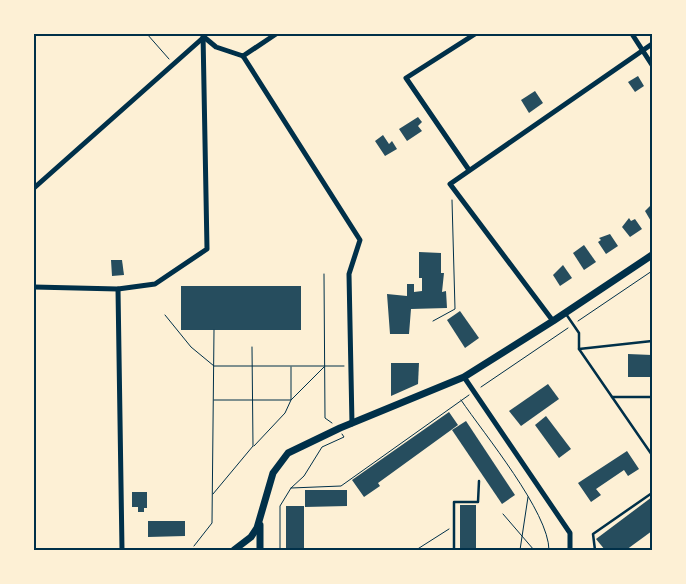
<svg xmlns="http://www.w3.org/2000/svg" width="686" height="584" font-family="'PT Sans Narrow',sans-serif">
<rect width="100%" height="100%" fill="#fdf0d5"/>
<g fill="#264d5e">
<path d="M 638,76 L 644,86 L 635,92 L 628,82 Z"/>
<path d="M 535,91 L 543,103 L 529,113 L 521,100 Z"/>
<path d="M 418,117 L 422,122 L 418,126 L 422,131 L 407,141 L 399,129 Z"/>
<path d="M 383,135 L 389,144 L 392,141 L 397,149 L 385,156 L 375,141 Z"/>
<path d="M 652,204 L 652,223 L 645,211 Z"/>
<path d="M 629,218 L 631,221 L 635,219 L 642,229 L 630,237 L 622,227 Z"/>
<path d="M 610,234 L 618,246 L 606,254 L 598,242 L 601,240 L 599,238 Z"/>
<path d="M 584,245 L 596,262 L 584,270 L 573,253 Z"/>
<path d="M 419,252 L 441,253 L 441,273 L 444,273 L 442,292 L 446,291 L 447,308 L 411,309 L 409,334 L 390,334 L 387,294 L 407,296 L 407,284 L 414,284 L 414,292 L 422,291 L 422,278 L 419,278 Z"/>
<path d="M 111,260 L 122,260 L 124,275 L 112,276 Z"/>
<path d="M 563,265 L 572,278 L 560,286 L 553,275 Z"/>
<rect x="181" y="286" width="120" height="44"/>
<path d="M 460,311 L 479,338 L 465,348 L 447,320 Z"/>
<path d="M 628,354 L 652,355 L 652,377 L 628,377 Z"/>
<path d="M 391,363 L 419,363 L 418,384 L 391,396 Z"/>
<path d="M 548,384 L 559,399 L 521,426 L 509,411 Z"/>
<path d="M 449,412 L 458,425 L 378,483 L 380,486 L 364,497 L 352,480 Z"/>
<path d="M 546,416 L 571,449 L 559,458 L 535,425 Z"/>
<path d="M 466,421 L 515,495 L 502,504 L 452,430 Z"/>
<path d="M 627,451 L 639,469 L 628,476 L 624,470 L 596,489 L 601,495 L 591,502 L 578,483 Z"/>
<path d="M 305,490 L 347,490 L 347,506 L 305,507 Z"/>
<path d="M 132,492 L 147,492 L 147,508 L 144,508 L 144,512 L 138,512 L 138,507 L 132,507 Z"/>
<path d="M 652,497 L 652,531 L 626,550 L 605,550 L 596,539 Z"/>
<rect x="460" y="505" width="16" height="45"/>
<rect x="286" y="506" width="18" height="44"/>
<path d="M 148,521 L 185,521 L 185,536 L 148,537 Z"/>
</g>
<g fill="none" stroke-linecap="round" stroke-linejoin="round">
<g stroke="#003049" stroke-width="1">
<path d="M 147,34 L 169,59"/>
<path d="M 324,274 L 325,418 L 332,423"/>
<path d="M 165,315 L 191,347 L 214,366 L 344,366"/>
<path d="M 433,321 L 455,309 L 452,200"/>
<path d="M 578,321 L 652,271"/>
<path d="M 481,387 L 568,328"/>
<path d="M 214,400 L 291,400 L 291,367"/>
<path d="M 461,400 C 484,434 549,512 549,550"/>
<path d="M 254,446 L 285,413 L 291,400 L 324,367"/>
<path d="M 291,488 L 341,486 L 469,395"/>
<path d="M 213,494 L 253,446 L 252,347"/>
<path d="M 503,514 L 534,550"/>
<path d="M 194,546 L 212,523 L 214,330"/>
<path d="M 280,550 L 280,506 L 291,488 L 304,476 L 322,447 L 344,437 L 342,434"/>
<path d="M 416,550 L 449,529"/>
<path d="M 520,550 L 528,497"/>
</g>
<g stroke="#003049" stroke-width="2.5">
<path d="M 566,314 L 579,333 L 579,349 L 652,455"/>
<path d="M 579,349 L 652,341"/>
<path d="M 612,397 L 652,397"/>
<path d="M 454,550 L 454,502 L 478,502 L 479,481"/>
<path d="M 595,550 L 593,534 L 652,493"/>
</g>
<g stroke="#003049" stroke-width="5">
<path d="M 632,34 L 652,65"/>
<path d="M 243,56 L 360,240 L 349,274 L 352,424"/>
<path d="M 243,56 L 276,34"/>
<path d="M 469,170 L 406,78 L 475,34"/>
<path d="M 34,188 L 204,37 L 216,47 L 243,56"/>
<path d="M 34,287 L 118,289 L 155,284 L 207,249 L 203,34"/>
<path d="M 118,289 L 122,550"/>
<path d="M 553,321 L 450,184 L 652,44"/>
<path d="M 464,377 L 570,533 L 570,550"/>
</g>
<g stroke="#003049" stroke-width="7">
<path d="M 234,550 L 251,537 L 257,528 L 273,473 L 288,453 L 340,428 L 464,377 L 553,321 L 652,255"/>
<path d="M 260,550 L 260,525"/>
</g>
</g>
<rect width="686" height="584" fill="none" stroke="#fdf0d5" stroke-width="70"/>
<rect x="35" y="35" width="616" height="514" fill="none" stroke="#003049" stroke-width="2"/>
</svg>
